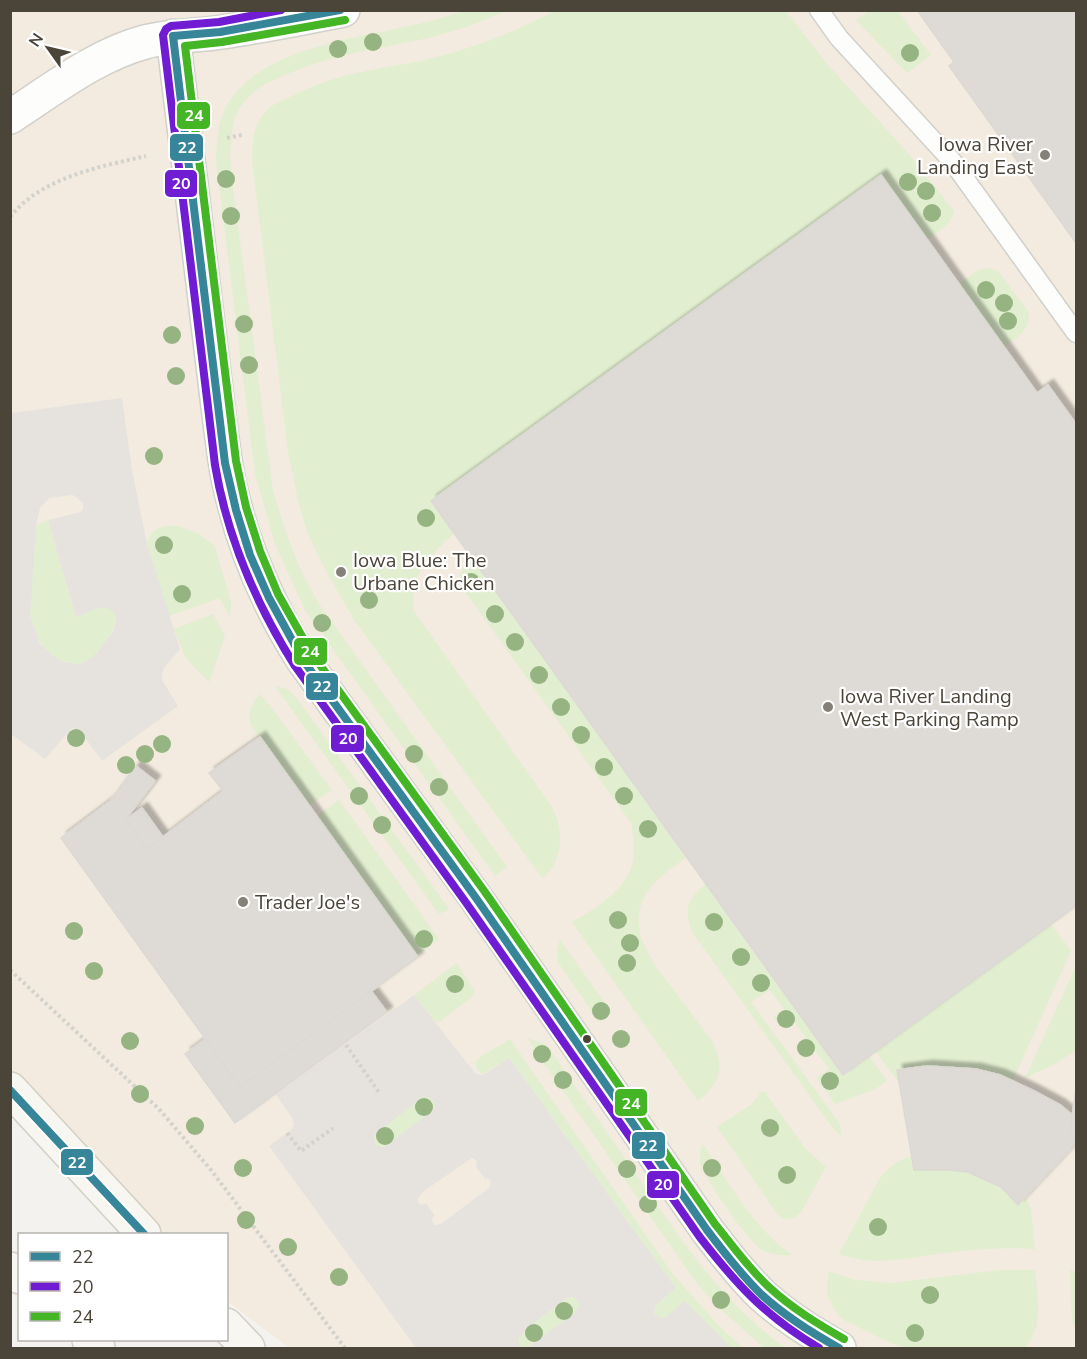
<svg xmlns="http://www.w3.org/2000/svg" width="1087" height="1359" font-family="'Nunito Sans',sans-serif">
<defs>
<filter id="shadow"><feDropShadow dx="5.5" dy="-5.5" stdDeviation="1.5" flood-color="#0004"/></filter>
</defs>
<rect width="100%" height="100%" fill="#f4f2ee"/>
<path fill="#f3ebdf" d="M 11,11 L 1076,11 L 1076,1348 L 289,1348 L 227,1301 L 226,1234 L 157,1234 L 11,1078 Z"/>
<g fill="#e1eecf">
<path d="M 467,10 L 506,11 C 481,22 454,32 428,38 C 379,49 337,53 290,73 C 271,81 252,89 241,106 C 231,121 232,138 230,155 L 233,188 L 273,491 L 286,533 L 302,573 L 319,604 L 507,867 L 495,876 L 305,610 L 275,544 L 255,473 L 216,161 C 217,143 217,123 226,107 C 258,48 358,38 418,24 C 434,21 451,15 467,10 Z"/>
<path d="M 554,11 L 786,11 L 828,65 L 909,154 L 954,211 C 951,226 939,231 927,239 L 881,175 L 455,533 C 429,556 409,574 414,611 L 552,807 C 564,829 564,863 542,878 L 355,621 C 339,594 323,567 310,538 C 299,511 294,480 288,451 L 252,160 C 253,142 253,122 268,109 C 275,103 284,100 292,96 C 314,85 337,76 362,72 C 383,67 404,65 425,60 C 470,49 514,33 554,11 Z"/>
<path d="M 869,11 L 898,11 L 931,55 L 907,73 L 856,20 Z"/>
<path d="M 989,268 L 998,271 L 1028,311 C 1031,330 1018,337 1004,347 L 959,284 L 978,270 Z"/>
<path d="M 48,520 L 76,617 C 84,615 93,608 101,607 C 137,604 100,657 83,663 C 73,666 61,661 53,655 C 41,647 32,631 30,617 C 27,592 34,551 36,525 Z"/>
<path d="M 165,526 L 179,526 L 199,534 L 215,546 L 231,602 L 230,617 L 220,598 L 169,616 L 147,544 C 150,532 154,529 165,526 Z"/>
<path d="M 472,557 L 687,857 C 672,868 656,878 646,894 C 624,931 656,966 677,994 C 689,1010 701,1026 713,1042 C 725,1069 720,1083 698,1101 L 572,922 C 596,908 628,890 633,860 C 636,848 633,835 631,823 L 461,586 C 458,573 463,566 472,557 Z"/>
<path d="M 213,614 L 225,636 L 209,682 L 185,657 L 174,629 Z"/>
<path d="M 275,686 L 289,690 L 297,699 L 449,909 L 439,914 Z"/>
<path d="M 259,694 L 271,707 L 332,790 L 309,805 L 250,724 L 250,709 Z"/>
<path d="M 339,800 L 439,939 L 417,955 L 317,816 Z"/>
<path d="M 706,883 L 869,1056 L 887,1081 L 873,1090 L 835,1104 L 817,1078 L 829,1069 L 815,1050 L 804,1059 L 795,1047 L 806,1038 L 792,1019 L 781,1026 L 774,1017 L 784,1009 L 770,990 L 751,1002 L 840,1124 L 841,1136 L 832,1127 L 692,932 C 683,908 688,900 706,883 Z"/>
<path d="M 1051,924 L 1071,951 L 1013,1080 L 999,1084 L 899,1083 L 876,1051 Z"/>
<path d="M 560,940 L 612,1013 L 599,1022 L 558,962 L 557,950 Z"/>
<path d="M 457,963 L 475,992 L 471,998 L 439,1022 L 435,1021 L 414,995 Z"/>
<path d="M 1076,966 L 1076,1050 L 1055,1064 L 1025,1078 Z"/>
<path d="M 528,1038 L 544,1044 L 550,1050 C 579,1092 609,1135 638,1177 C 681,1240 723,1304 786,1348 L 764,1348 L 718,1307 L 698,1285 L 534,1049 Z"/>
<path d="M 510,1039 L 672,1273 L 718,1325 L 743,1348 L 732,1348 L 719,1337 L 666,1317 L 662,1318 L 654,1314 L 655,1306 L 676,1288 L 509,1058 L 483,1074 C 477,1070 475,1068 476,1061 L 480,1057 Z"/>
<path d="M 761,1092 L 765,1092 L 805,1148 L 826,1167 L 801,1212 L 794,1218 L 783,1219 L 776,1212 L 717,1127 L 752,1104 Z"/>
<path d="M 423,1097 L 429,1097 L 435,1103 L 434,1109 L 430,1113 L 385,1146 L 381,1147 L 375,1145 L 374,1139 L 375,1134 Z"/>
<path d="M 703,1144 C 729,1183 753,1228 792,1255 C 781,1256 771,1255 761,1249 C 746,1238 705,1180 700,1162 C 699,1155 700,1150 703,1144 Z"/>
<path d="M 931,1153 L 1023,1192 L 1031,1209 L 1035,1249 C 1005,1247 974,1249 944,1253 C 908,1258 874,1267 839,1254 L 880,1178 C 896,1159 907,1156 931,1153 Z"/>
<path d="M 1000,1270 L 1035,1270 C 1037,1296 1044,1327 1025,1348 L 906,1348 L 888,1342 L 846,1321 L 837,1314 L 827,1294 L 828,1271 L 855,1280 L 891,1283 Z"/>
<path d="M 1070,1270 L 1076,1272 L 1076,1330 L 1072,1320 Z"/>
<path d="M 574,1297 L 580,1304 L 574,1314 L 529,1346 L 525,1348 L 520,1345 L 518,1340 L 520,1335 L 525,1330 L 568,1298 Z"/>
</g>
<g fill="#e6e3df" fill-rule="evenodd">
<path d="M 122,398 L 132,470 L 147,544 L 180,649 L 164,668 L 162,674 L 162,680 L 178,706 L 102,761 L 80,731 L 72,728 L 45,759 L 11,734 L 11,413 ZM 73,495 L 83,503 L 83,509 L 80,512 L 48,520 L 76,617 L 101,607 L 110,609 L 115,614 L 116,620 L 114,630 L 97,653 L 84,663 L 75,664 L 64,662 L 52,655 L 40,644 L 30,616 L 36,525 L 40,508 L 49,498 Z"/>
<path d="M 414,995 L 475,1073 L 482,1075 L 488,1072 L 509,1058 L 676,1288 L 655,1306 L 654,1314 L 662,1318 L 666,1317 L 685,1301 L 732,1348 L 416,1348 L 269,1146 L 291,1130 L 294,1125 L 293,1119 L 276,1095 ZM 423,1097 L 429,1097 L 435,1103 L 434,1109 L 430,1113 L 385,1146 L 381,1147 L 376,1145 L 374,1139 L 375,1134 ZM 472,1158 L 477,1161 L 476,1167 L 485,1179 L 488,1178 L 491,1181 L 490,1187 L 441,1224 L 434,1225 L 432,1218 L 435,1216 L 426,1203 L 423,1205 L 419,1204 L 417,1199 L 424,1191 ZM 574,1297 L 580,1304 L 574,1314 L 529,1346 L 525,1348 L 520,1345 L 518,1340 L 525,1330 L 567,1298 Z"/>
</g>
<g fill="#dedbd6" stroke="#dcd9d4" stroke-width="1.5" filter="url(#shadow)">
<path d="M 917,10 L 1076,10 L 1076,243 L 949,66 L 954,62 Z"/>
<path d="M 881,175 L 1037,393 L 1048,385 L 1076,424 L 1076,906 L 843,1075 L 431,501 Z"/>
<path d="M 260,737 L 418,957 L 240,1087 L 61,838 L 110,801 L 136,766 L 155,781 L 125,820 L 147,849 L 223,791 L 209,773 Z"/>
<path d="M 142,808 L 163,837 L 147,849 L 125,820 Z"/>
<path d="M 371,991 L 387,1012 L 235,1123 L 185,1054 L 205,1039 L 240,1087 Z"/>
<path d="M 927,1066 L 976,1069 L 1000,1075 L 1034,1091 L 1060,1105 L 1076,1118 L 1076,1143 L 1018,1205 L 1001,1187 L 968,1172 L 948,1170 L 914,1170 L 897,1070 Z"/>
<path d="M 1076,1089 L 1076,1139 L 1069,1138 Z"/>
</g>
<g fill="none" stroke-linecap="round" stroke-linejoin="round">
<defs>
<path id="service" d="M 819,10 L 839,38 L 952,161 L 1076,333"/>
<g id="minor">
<path d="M 173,36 L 220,423 C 223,444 225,466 230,487 C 244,549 269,607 303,660 L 476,898 L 707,1230 C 724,1252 741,1275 762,1295 C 785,1316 812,1333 839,1348"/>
<path d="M 10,117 C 52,90 96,55 145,42 C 171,35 197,36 222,32 C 263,26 303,18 343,10"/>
</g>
<g id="secondary">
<path d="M 10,1089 L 144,1234"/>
<path d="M 10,1269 L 20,1277"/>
<path d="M 226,1325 L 248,1348"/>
<path d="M 89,1340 L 98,1348"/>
</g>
</defs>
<use href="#service" stroke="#d2d0cb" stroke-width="21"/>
<use href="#minor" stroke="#d2d0cb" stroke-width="36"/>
<use href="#secondary" stroke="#d3cfc5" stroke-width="36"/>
<g stroke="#d3d2cc" stroke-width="4" stroke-dasharray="3 3" stroke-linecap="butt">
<path d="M 227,138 L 242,135"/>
<path d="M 10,217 C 42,177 99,167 146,156"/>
<path d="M 10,970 L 159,1109 L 211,1170 L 345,1348"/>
<path d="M 346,1045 L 380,1094"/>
<path d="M 287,1133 L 301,1151 L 333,1128"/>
</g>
<use href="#service" stroke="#fdfdfc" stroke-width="18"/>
<use href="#minor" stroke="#fdfdfc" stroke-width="33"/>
<use href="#secondary" stroke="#f7f6f1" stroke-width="33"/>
<defs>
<g id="bus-1">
<path d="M 340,10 L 220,32 L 173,36 L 225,463 L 236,510 L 250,555 L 269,598 L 303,660 L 476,898 L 707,1230 C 724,1252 741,1275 762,1295 C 785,1316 812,1333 839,1348"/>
<path d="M 10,1090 L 144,1234"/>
</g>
<path id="bus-2" d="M 281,10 L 219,22 L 171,26 L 166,29 L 163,35 L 215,465 C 227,537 256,604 295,666 L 467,904 L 699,1236 C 736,1284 766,1317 819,1348"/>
<path id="bus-3" d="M 345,20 L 222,42 L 185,46 L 236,461 L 246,507 L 260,551 L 278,594 L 312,654 L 485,892 L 715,1224 C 733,1246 749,1269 770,1288 C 793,1309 818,1324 844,1339"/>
</defs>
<use href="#bus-1" stroke="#fff" stroke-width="12"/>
<use href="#bus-2" stroke="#fff" stroke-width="12"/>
<use href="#bus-3" stroke="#fff" stroke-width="12"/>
<use href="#bus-1" stroke="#378599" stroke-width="8"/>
<use href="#bus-2" stroke="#6f1cd3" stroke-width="8"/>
<use href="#bus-3" stroke="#44b525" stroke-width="8"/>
</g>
<g fill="#96b382">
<circle cx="373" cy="42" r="9"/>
<circle cx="338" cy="49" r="9"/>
<circle cx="910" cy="53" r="9"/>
<circle cx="226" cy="179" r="9"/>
<circle cx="908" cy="182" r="9"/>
<circle cx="926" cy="191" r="9"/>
<circle cx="932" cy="213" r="9"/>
<circle cx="231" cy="216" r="9"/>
<circle cx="986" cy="290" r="9"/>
<circle cx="1004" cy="303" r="9"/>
<circle cx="1008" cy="321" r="9"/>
<circle cx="244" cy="324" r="9"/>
<circle cx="172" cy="335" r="9"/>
<circle cx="249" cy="365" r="9"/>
<circle cx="176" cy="376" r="9"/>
<circle cx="154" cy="456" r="9"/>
<circle cx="426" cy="518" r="9"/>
<circle cx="164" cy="545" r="9"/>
<circle cx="471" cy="582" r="9"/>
<circle cx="182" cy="594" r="9"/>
<circle cx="369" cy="600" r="9"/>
<circle cx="495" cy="614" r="9"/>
<circle cx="322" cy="623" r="9"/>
<circle cx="515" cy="642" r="9"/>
<circle cx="539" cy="675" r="9"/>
<circle cx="561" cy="707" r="9"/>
<circle cx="581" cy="735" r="9"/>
<circle cx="76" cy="738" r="9"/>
<circle cx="162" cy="744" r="9"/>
<circle cx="145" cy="754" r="9"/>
<circle cx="414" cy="754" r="9"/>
<circle cx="126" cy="765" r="9"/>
<circle cx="604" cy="767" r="9"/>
<circle cx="439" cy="787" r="9"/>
<circle cx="359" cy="796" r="9"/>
<circle cx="624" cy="796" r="9"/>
<circle cx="382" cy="825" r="9"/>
<circle cx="648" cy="829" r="9"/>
<circle cx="618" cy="920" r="9"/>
<circle cx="714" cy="922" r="9"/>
<circle cx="74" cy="931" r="9"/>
<circle cx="424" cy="939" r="9"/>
<circle cx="630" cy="943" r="9"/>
<circle cx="741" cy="957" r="9"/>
<circle cx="627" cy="963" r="9"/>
<circle cx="94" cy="971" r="9"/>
<circle cx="761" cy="983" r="9"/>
<circle cx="455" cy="984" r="9"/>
<circle cx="601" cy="1011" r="9"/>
<circle cx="786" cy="1019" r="9"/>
<circle cx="621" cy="1039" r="9"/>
<circle cx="130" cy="1041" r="9"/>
<circle cx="806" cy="1048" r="9"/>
<circle cx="542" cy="1054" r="9"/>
<circle cx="563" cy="1080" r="9"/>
<circle cx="830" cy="1081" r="9"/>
<circle cx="140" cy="1094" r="9"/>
<circle cx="424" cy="1107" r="9"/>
<circle cx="195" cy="1126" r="9"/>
<circle cx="770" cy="1128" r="9"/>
<circle cx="385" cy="1136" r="9"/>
<circle cx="243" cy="1168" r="9"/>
<circle cx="712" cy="1168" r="9"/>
<circle cx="627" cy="1169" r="9"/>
<circle cx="787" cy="1175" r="9"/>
<circle cx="648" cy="1204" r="9"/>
<circle cx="246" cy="1220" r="9"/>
<circle cx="878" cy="1227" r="9"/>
<circle cx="288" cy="1247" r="9"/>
<circle cx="339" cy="1277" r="9"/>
<circle cx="930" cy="1295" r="9"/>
<circle cx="721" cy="1300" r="9"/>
<circle cx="564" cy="1311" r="9"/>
<circle cx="534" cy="1333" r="9"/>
<circle cx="915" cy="1333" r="9"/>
</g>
<g fill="#868178" stroke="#fff" stroke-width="2">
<circle cx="1045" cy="155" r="6"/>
<circle cx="341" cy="572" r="6"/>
<circle cx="828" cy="707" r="6"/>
<circle cx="243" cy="902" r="6"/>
</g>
<circle fill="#4b4439" stroke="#fff" stroke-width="2" cx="587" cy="1039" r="5"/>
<g text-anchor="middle" stroke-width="4.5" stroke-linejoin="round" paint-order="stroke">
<g font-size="20" fill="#4b4439" stroke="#fff" text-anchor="start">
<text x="1033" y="151" text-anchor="end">Iowa River<tspan x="1033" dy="23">Landing East</tspan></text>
<text x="353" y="567">Iowa Blue: The<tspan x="353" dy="23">Urbane Chicken</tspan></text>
<text x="840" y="703">Iowa River Landing<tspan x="840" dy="23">West Parking Ramp</tspan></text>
<text x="255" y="909">Trader Joe's</text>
</g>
</g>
<g stroke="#fff" stroke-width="2">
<rect x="176" y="101" width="35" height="29" rx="6" fill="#44b525"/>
<rect x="169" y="133" width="35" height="29" rx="6" fill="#378599"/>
<rect x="164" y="169" width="34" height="29" rx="6" fill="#6f1cd3"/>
<rect x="293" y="637" width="35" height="29" rx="6" fill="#44b525"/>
<rect x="305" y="672" width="34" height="29" rx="6" fill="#378599"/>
<rect x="330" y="724" width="35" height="29" rx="6" fill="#6f1cd3"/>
<rect x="614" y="1088" width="34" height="29" rx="6" fill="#44b525"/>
<rect x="631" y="1131" width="35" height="29" rx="6" fill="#378599"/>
<rect x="60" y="1148" width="34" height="28" rx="6" fill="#378599"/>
<rect x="646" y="1170" width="34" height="29" rx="6" fill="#6f1cd3"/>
</g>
<g font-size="16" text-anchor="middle" font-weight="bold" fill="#fff">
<text x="194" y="121">24</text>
<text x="187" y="153">22</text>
<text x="181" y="189">20</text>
<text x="310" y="657">24</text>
<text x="322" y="692">22</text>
<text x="348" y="744">20</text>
<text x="631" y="1109">24</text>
<text x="648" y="1151">22</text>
<text x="77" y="1168">22</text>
<text x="663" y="1190">20</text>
</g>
<rect width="1087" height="1359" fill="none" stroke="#4b4439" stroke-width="24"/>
<rect x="18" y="1233" width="210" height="108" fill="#ffffff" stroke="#b7b4b0" stroke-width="1.5"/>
<rect x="30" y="1252" width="30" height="9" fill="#378599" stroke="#b7b4b0" stroke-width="1.5"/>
<text x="72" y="1263" font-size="18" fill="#4b4439">22</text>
<rect x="30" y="1282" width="30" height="9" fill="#6f1cd3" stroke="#b7b4b0" stroke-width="1.5"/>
<text x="72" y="1293" font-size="18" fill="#4b4439">20</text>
<rect x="30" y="1312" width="30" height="9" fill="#44b525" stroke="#b7b4b0" stroke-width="1.5"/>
<text x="72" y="1323" font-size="18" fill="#4b4439">24</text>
<g transform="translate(48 48) rotate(304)" stroke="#ffffff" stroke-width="4.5" paint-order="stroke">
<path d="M0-4.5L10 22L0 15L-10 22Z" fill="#4b4439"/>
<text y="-9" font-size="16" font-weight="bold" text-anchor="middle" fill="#4b4439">N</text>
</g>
</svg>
